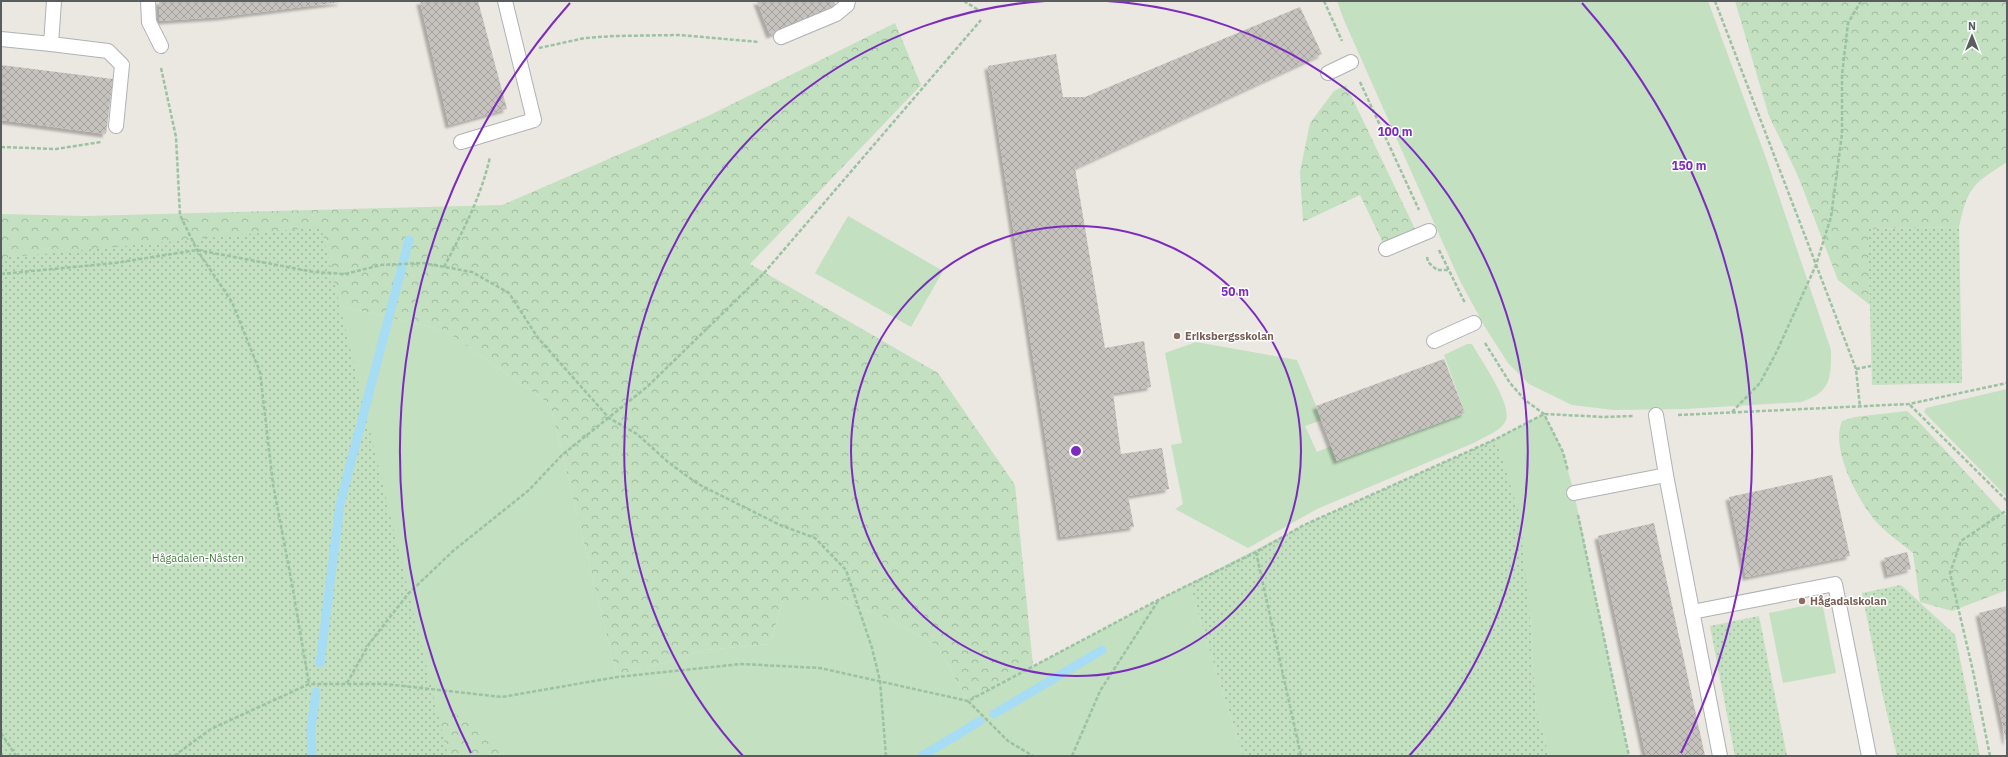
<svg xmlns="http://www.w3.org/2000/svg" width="2008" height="757" font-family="'IBM Plex Sans',sans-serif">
<defs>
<pattern id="forest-crowns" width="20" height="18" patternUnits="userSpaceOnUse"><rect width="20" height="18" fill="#c3e0c0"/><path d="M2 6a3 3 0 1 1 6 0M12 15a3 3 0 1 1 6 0" fill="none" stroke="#a1b99f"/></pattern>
<pattern id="park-dots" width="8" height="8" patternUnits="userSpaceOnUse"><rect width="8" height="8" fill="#c3e0c0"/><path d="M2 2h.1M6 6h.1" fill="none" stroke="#a1b99f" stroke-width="1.8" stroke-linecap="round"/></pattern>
<pattern id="building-cross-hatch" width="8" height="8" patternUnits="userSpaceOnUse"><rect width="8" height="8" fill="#c6c2be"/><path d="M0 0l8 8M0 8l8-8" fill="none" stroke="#a4a19e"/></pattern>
<filter id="shadow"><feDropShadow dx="-3.5" dy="3.5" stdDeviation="1" flood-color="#0004"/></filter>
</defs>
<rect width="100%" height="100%" fill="#ebe7e1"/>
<g fill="#c3e0c0">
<path d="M 1337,1 L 1708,1 L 1767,161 L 1831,350 C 1831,379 1831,392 1801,402 L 1685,409 L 1614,410 L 1572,405 L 1529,384 L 1508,363 L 1485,327 L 1459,279 L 1344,20 Z"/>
<path d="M 848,216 L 943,271 L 911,327 L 815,273 Z"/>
<path d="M 277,291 L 444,330 L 550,404 L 617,677 L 705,650 L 770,644 L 783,600 L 837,600 L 892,620 L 937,646 L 968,701 L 1189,584 L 1243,756 L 1,756 L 1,585 Z"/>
<path d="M 1196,342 L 1297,360 L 1322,420 L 1305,426 L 1317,452 L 1331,446 L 1337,461 L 1465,413 L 1444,355 L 1467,344 L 1472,344 C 1481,360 1512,404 1506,420 C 1502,431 1485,436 1476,442 L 1317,509 L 1248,548 L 1175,509 L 1183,504 L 1171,445 L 1182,443 L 1165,353 Z"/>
<path d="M 2007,389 L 2007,497 L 1924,412 L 1926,408 Z"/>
<path d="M 1544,414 L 1563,452 L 1574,493 L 1629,756 L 1549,756 L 1536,708 L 1530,616 L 1496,439 Z"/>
<path d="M 1822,602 L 1836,673 L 1783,683 L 1769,613 Z"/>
</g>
<g fill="url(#forest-crowns)">
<path d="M 1735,1 L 2007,1 L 2007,162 C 1973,184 1968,186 1959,227 L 1869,229 L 1870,305 L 1838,280 L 1798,176 L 1769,116 Z"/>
<path d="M 895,23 L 921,85 L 750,264 L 938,373 L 1015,485 L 1033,666 L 968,701 L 937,646 L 892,620 L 837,600 L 783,600 L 770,644 L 705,650 L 617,677 L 550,404 L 444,330 L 277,291 L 1,461 L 1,214 L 85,216 L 502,205 L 708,116 Z"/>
<path d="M 1346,85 L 1416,231 L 1384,245 L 1360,195 L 1303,222 L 1300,172 L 1310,123 L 1334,91 Z"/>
<path d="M 1907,411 L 1918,421 L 2007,517 L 2007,590 L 1952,611 L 1920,602 L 1913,553 C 1899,541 1880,529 1870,514 C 1854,492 1831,447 1842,421 L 1855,417 Z"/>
<path d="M 444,707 L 488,735 L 511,756 L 413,756 L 414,720 Z"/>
</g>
<g fill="url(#park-dots)">
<path d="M 321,227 L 448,756 L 1,756 L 1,258 Z"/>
<path d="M 1959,227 L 1962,383 L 1872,385 L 1868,229 Z"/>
<path d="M 1496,439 L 1519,513 L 1530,616 L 1536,708 L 1549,756 L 1243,756 L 1189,584 L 1304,525 Z"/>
<path d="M 1901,585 L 1955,635 L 1980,756 L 1897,756 L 1882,692 L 1862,593 Z"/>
<path d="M 1759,616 L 1787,756 L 1735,756 L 1710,626 Z"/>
</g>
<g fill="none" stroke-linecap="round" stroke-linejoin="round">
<g stroke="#a7dcf5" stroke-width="9">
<path d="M 320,663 L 340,504 L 409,240"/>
<path d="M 994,714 L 1102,650"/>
<path d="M 312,756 L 311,728 L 316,692"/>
<path d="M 922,756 L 980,721"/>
</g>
</g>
<g fill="url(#building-cross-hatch)" filter="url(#shadow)">
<path d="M 159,1 L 341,1 L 341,2 L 220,17 L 159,21 Z"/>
<path d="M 420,1 L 478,1 L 507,109 L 449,125 Z"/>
<path d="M 757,1 L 834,1 L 837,10 L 770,35 Z"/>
<path d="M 1300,7 L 1322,54 L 1075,168 L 1105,348 L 1144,341 L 1151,387 L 1113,393 L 1121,454 L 1162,448 L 1169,489 L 1128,496 L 1134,527 L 1061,537 L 988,66 L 1056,54 L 1063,97 L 1085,97 Z"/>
<path d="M 1,65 L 113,79 L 106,134 L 1,120 Z"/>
<path d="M 1444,359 L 1465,413 L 1337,461 L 1316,406 Z"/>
<path d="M 1832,475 L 1850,556 L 1746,577 L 1729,497 Z"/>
<path d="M 1654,523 L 1674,614 L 1705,756 L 1646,756 L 1598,536 Z"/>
<path d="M 1907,552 L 1911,569 L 1888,575 L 1884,558 Z"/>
<path d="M 2007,606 L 2007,741 L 2006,741 L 1979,613 Z"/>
</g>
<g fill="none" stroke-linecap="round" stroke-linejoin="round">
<defs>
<g id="lane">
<path d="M 148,1 L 149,22 L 161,46"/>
<path d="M 781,37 L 836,14 L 847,5 L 848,1"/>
<path d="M 1,39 L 51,44 L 54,1"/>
<path d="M 51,44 L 108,51 L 122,65 L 116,126"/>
<path d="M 1328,73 L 1351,62"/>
<path d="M 461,142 L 534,120 L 505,1"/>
<path d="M 1386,249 L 1429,231"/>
<path d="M 1434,341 L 1474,323"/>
<path d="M 1656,415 L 1666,475 L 1720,756"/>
<path d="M 1574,493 L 1666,475"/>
<path d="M 1692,612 L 1835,584 L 1869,756"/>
</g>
</defs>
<use href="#lane" stroke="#aeb2b5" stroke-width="16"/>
<g stroke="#9bc2a2" stroke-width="2.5" stroke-dasharray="4 2" stroke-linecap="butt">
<path d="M 964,1 L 980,11"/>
<path d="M 1324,1 L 1342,41"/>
<path d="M 1715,1 L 1856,369 L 1860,407"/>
<path d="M 539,48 L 585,38 L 614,36 L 680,35 L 759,42"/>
<path d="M 161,68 L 176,137 L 180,215 L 197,250 L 232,302 L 260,372 L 273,484 L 292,584 L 309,684"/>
<path d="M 1360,82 L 1419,210"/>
<path d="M 1,147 L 56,149 L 101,142"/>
<path d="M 1439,250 L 1465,303"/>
<path d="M 1427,257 L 1428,262 L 1437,270 L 1448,270"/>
<path d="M 444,267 C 463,231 481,197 490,157"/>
<path d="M 1,274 L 115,263 L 197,250 L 314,272 L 345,274 L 381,265 L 423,263 L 472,272 L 509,293 L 538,338 L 609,418 L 637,434 L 668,462 L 698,484 L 780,525 L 815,538 L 846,570 L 872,648 L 880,681 L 886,756"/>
<path d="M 1485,343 L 1510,383 L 1525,400 L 1544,414 L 1563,452 L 1568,471"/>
<path d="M 1856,369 L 1871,366"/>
<path d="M 1910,405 L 2007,501"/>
<path d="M 1732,412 L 1760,383 L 1777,351 L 1816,265 L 1831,217 L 1842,134 L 1842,75 L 1848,23 L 1861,1"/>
<path d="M 1678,415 L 1909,404 L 2007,383"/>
<path d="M 1578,515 L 1629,756"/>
<path d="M 1256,552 L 1301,756"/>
<path d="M 347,683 L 369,644 L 408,594 L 453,551 L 529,490 L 562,455 L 648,386 L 764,273 L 981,20"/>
<path d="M 968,701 L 1008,741 L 1033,756"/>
<path d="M 1,733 L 16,756"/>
<path d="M 174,756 L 211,729 L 309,684 L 385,684 L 502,697 L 617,677 L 741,664 L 820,668 L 968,701 L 1158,600 L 1256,552 L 1304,525 L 1496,439 L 1544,414 L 1605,417 L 1633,416"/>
<path d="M 1072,756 L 1100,691 L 1158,601"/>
<path d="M 1990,756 L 1973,671 L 1950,573 L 1961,541 L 2007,510"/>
</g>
<use href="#lane" stroke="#fff" stroke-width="14"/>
</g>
<g fill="none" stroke="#7b2cbf" stroke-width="2">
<circle cx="1076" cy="451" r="225"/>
<path d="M743 756A451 451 0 0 1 1045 1M1107 1A451 451 0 0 1 1409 756"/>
<path d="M471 753A676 676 0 0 1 570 3M1582 3A676 676 0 0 1 1681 753"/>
</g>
<g fill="#8d6e63" stroke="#fff" stroke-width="1.5">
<circle cx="1177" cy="336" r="4"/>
<circle cx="1802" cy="601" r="4"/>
</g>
<g text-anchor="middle" stroke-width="3" stroke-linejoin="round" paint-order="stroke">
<g font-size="11" font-weight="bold" fill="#785e54" stroke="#fff" text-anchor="start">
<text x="1185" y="340">Eriksbergsskolan</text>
<text x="1810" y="605">Hågadalskolan</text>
</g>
<g font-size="11" fill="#417c3c" stroke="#fff">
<text x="198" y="562">Hågadalen-Nåsten</text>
</g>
</g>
<circle cx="1076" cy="451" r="6" fill="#7b2cbf" stroke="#fff" stroke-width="2"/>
<g font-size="12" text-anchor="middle" font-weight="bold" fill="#7b2cbf" stroke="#fff" stroke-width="3" stroke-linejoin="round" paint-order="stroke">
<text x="1395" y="136">100 m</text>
<text x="1689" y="170">150 m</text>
<text x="1235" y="296">50 m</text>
</g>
<rect width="2008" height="757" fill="none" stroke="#595d60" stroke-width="4"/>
<g transform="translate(1972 36)" stroke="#ffffff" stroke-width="3" paint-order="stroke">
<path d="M0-3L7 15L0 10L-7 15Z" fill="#595d60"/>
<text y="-6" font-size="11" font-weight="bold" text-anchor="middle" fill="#595d60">N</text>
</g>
</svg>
